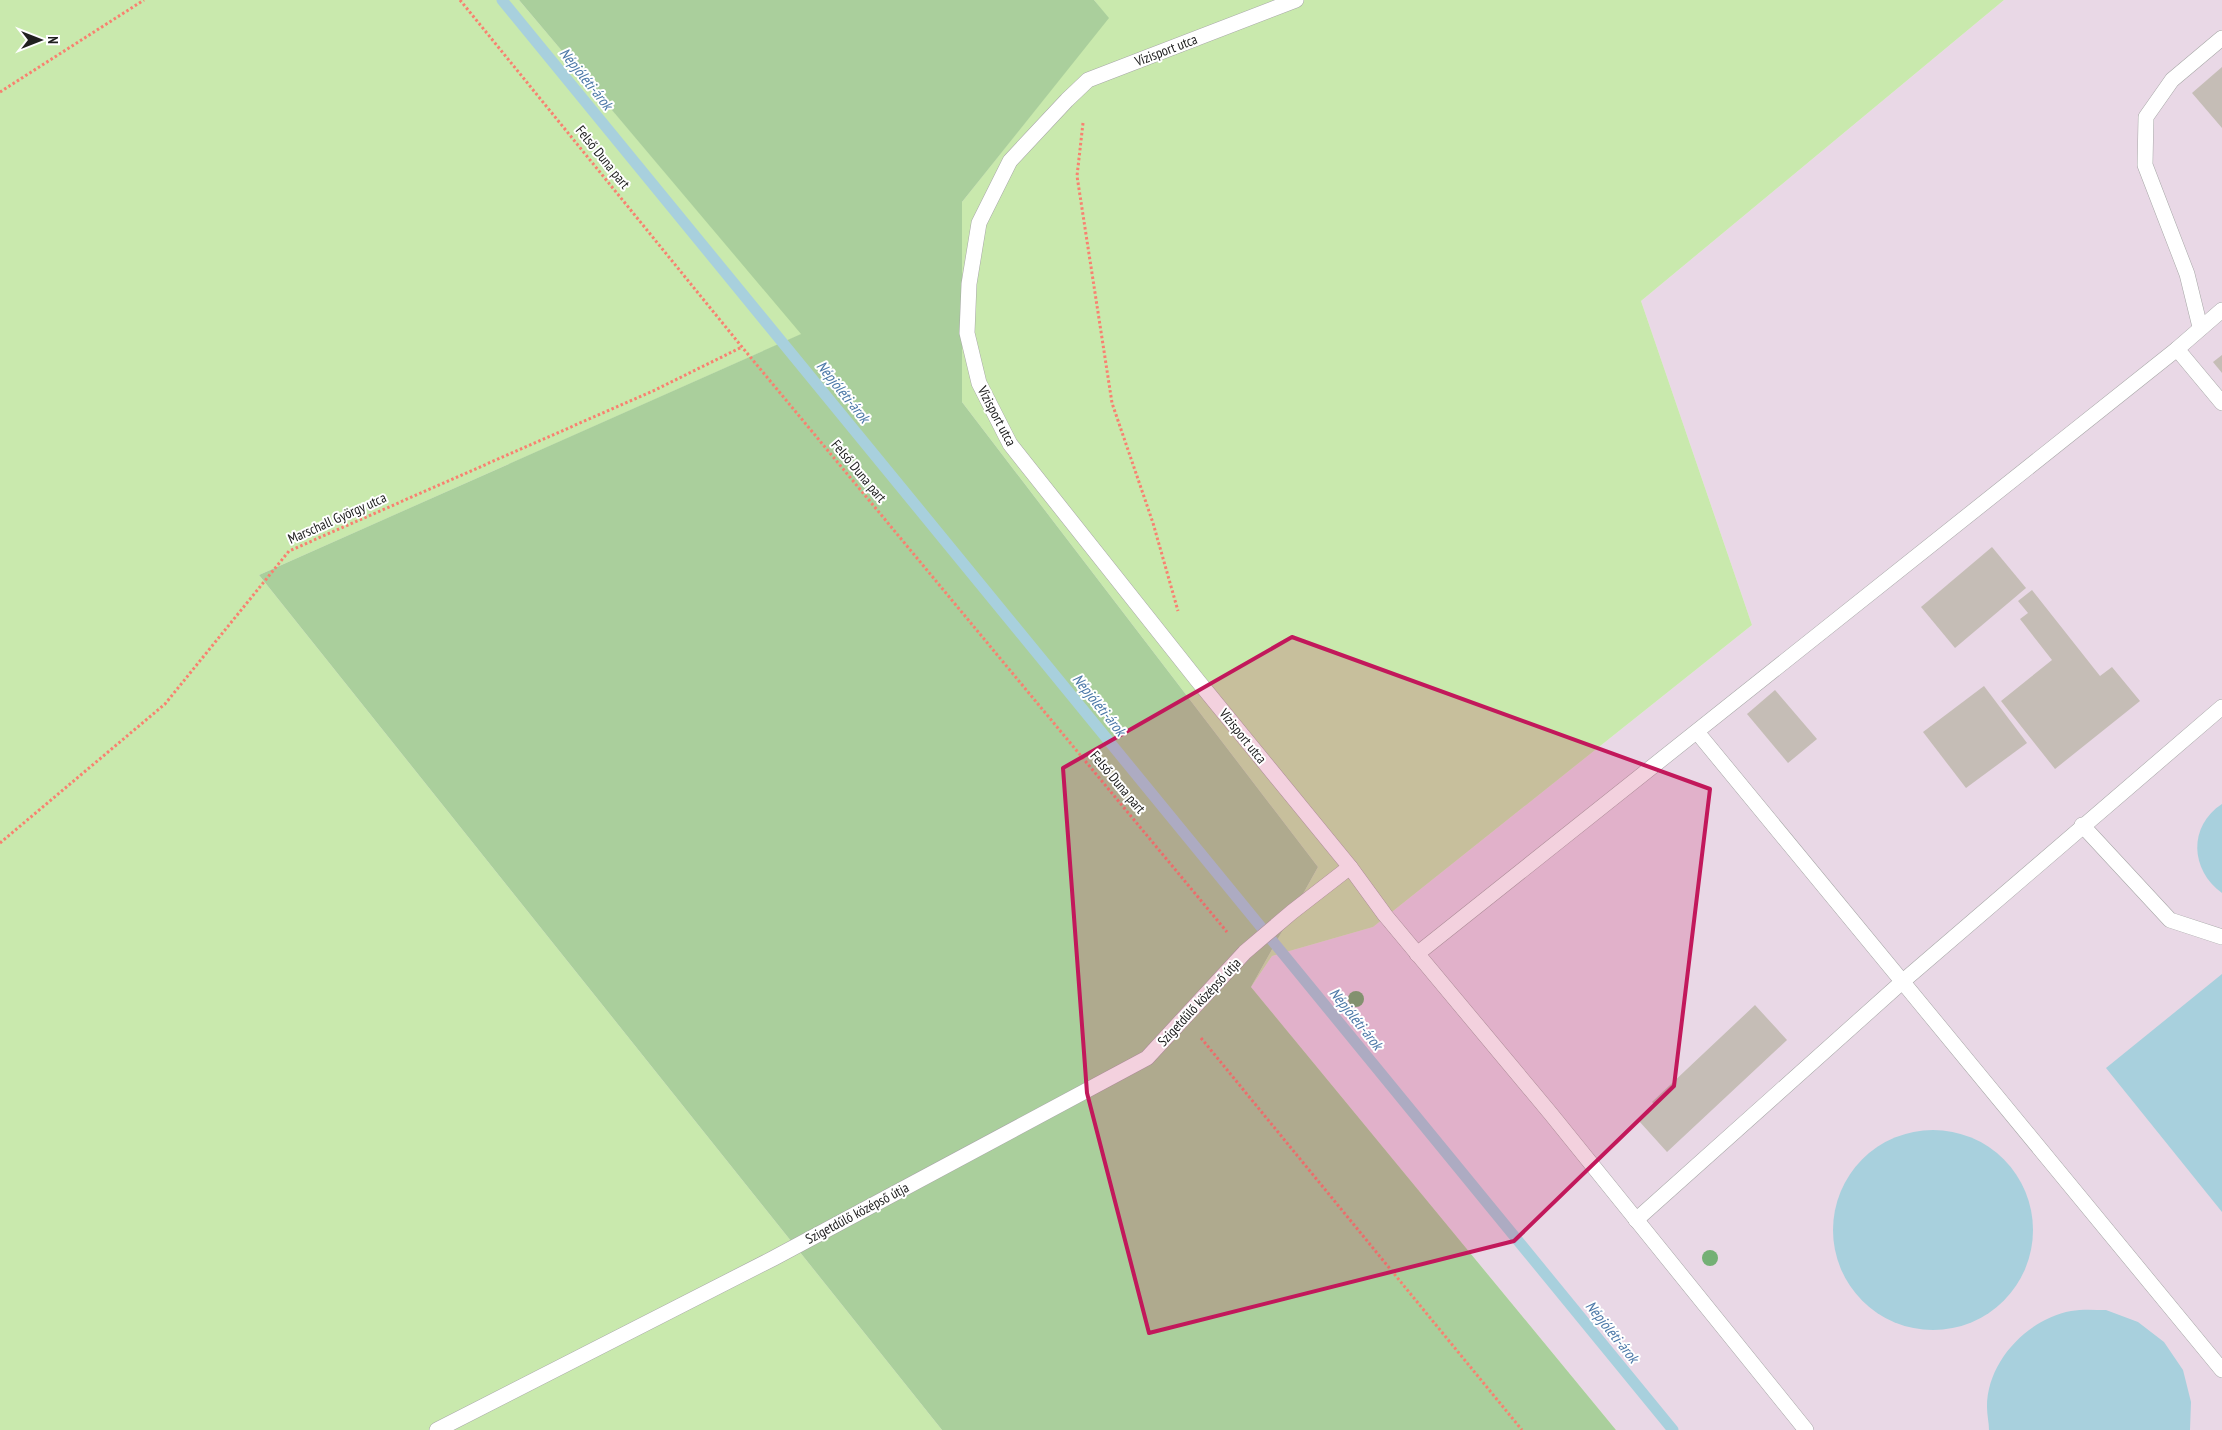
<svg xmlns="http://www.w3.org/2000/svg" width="2222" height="1430" font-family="'PT Sans Narrow',sans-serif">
<rect width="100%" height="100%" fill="#f0ede6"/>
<path fill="#e9d8e6" d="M 2004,0 L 2222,0 L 2222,1430 L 1616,1430 L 1251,987 L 1272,956 L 1373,927 L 1752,625 L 1641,301 Z"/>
<g fill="#c9e9ad">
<path d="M 0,0 L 519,0 L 802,334 L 259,575 L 942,1430 L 0,1430 Z"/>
<path d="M 1094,0 L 2004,0 L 1641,301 L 1752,625 L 1373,927 L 1272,956 L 1251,987 L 1318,867 L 962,402 L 962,202 L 1108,18 Z"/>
</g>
<path fill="#aacf9c" d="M 519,0 L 1094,0 L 1109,18 L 962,202 L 962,402 L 1318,867 L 1251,987 L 1616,1430 L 942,1430 L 259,575 L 801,334 Z"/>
<g fill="#a8d0dd">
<path d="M 2222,804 L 2222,893 C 2190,870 2188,826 2222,804 Z"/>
<path d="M 2222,974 L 2222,1212 L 2106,1068 Z"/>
<circle cx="1933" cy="1230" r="100"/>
<path d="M 2106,1310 L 2138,1322 L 2164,1342 L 2183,1370 L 2191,1402 L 2190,1430 L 1989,1430 C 1989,1423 1987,1415 1987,1407 C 1987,1361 2028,1319 2071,1311 C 2082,1309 2095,1310 2106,1310 Z"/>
</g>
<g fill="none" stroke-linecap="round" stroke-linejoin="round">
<path stroke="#a8d0dd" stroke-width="11" d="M 502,0 L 1673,1430"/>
</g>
<g fill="#c5bdb6">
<path d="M 2222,67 L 2222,128 L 2192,93 Z"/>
<path d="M 2222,355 L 2222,373 L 2213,362 Z"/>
<path d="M 1992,547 L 2026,588 L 1955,648 L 1921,607 Z"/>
<path d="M 2032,590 L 2100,676 L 2112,667 L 2140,701 L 2055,769 L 2001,701 L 2052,660 L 2020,619 L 2028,613 L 2018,601 Z"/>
<path d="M 1984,686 L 2027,743 L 1966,788 L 1923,732 Z"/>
<path d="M 1775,690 L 1817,739 L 1788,763 L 1747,714 Z"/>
<path d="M 1755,1005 L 1787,1040 L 1667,1152 L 1639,1121 L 1655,1105 L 1652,1102 Z"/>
</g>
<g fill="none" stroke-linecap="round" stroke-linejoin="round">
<defs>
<g id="service">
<path d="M 1296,0 L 1088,80 L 1067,100 L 1010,161 L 979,223 L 969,284 L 967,333 L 979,383 L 1010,444 L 1198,681 L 1350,867 L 1385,915 L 1551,1114 L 1806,1430"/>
<path d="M 2200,327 L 2187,274 L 2145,165 L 2146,117 L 2172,80 L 2222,38"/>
<path d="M 2177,349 L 2222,403"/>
<path d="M 1697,732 L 2222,1370"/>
<path d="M 2082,825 L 2170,920 L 2222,937"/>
<path d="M 1417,954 L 2177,349 L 2222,310"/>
<path d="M 1636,1220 L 1902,982 L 2222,707"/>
<path d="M 437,1430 L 774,1258 L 1147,1058 L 1245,952 L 1292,912 L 1350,867"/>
</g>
</defs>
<use href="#service" stroke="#a7a7a7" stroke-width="16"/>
<g stroke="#f88170" stroke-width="3" stroke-dasharray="2.5 2.5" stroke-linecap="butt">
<path d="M 460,0 L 742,347 L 1227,932"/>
<path d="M 0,92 L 144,0"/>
<path d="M 1083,123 L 1077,176 L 1112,403 L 1153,523 L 1178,611"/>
<path d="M 0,843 L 165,704 L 289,551 L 655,390 L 742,347"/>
<path d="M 1201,1038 L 1522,1430"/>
</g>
<use href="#service" stroke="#fff" stroke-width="15"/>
</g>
<g fill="#74b075">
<circle cx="1356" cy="999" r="8"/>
<circle cx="1710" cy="1258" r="8"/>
</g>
<path fill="#c2185b" fill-opacity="0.2" stroke="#c2185b" stroke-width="4" stroke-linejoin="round" d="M 1292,637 L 1710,789 L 1674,1086 L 1514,1241 L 1149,1333 L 1087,1093 L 1063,768 Z"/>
<g text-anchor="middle" stroke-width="4" stroke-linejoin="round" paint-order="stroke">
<g font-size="14" fill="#202020" stroke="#fff">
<text transform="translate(1166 50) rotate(-21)" y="5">Vízisport utca</text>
<text transform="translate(603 157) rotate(51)" y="5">Felső Duna part</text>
<text transform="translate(997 416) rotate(62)" y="5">Vízisport utca</text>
<text transform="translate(859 471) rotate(50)" y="5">Felső Duna part</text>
<text transform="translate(337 518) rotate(-24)" y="5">Marschall György utca</text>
<text transform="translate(1243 736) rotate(51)" y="5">Vízisport utca</text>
<text transform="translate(1118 782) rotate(50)" y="5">Felső Duna part</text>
<text transform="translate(1199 1002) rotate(-47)" y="5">Szigetdűlő középső útja</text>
<text transform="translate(857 1213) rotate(-28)" y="5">Szigetdűlő középső útja</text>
</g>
<g font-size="15" font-style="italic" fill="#4a77a7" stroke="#fff">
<text transform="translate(586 79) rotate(51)" y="5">Népjóléti-árok</text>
<text transform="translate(843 392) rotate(51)" y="5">Népjóléti-árok</text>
<text transform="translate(1099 705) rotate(51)" y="5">Népjóléti-árok</text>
<text transform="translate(1356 1019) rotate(51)" y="5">Népjóléti-árok</text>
<text transform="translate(1612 1332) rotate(51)" y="5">Népjóléti-árok</text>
</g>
</g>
<g transform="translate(40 40) rotate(90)" stroke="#ffffff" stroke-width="4" paint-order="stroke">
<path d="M0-4L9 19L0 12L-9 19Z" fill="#202020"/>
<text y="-8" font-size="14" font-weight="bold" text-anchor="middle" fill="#202020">N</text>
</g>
</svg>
